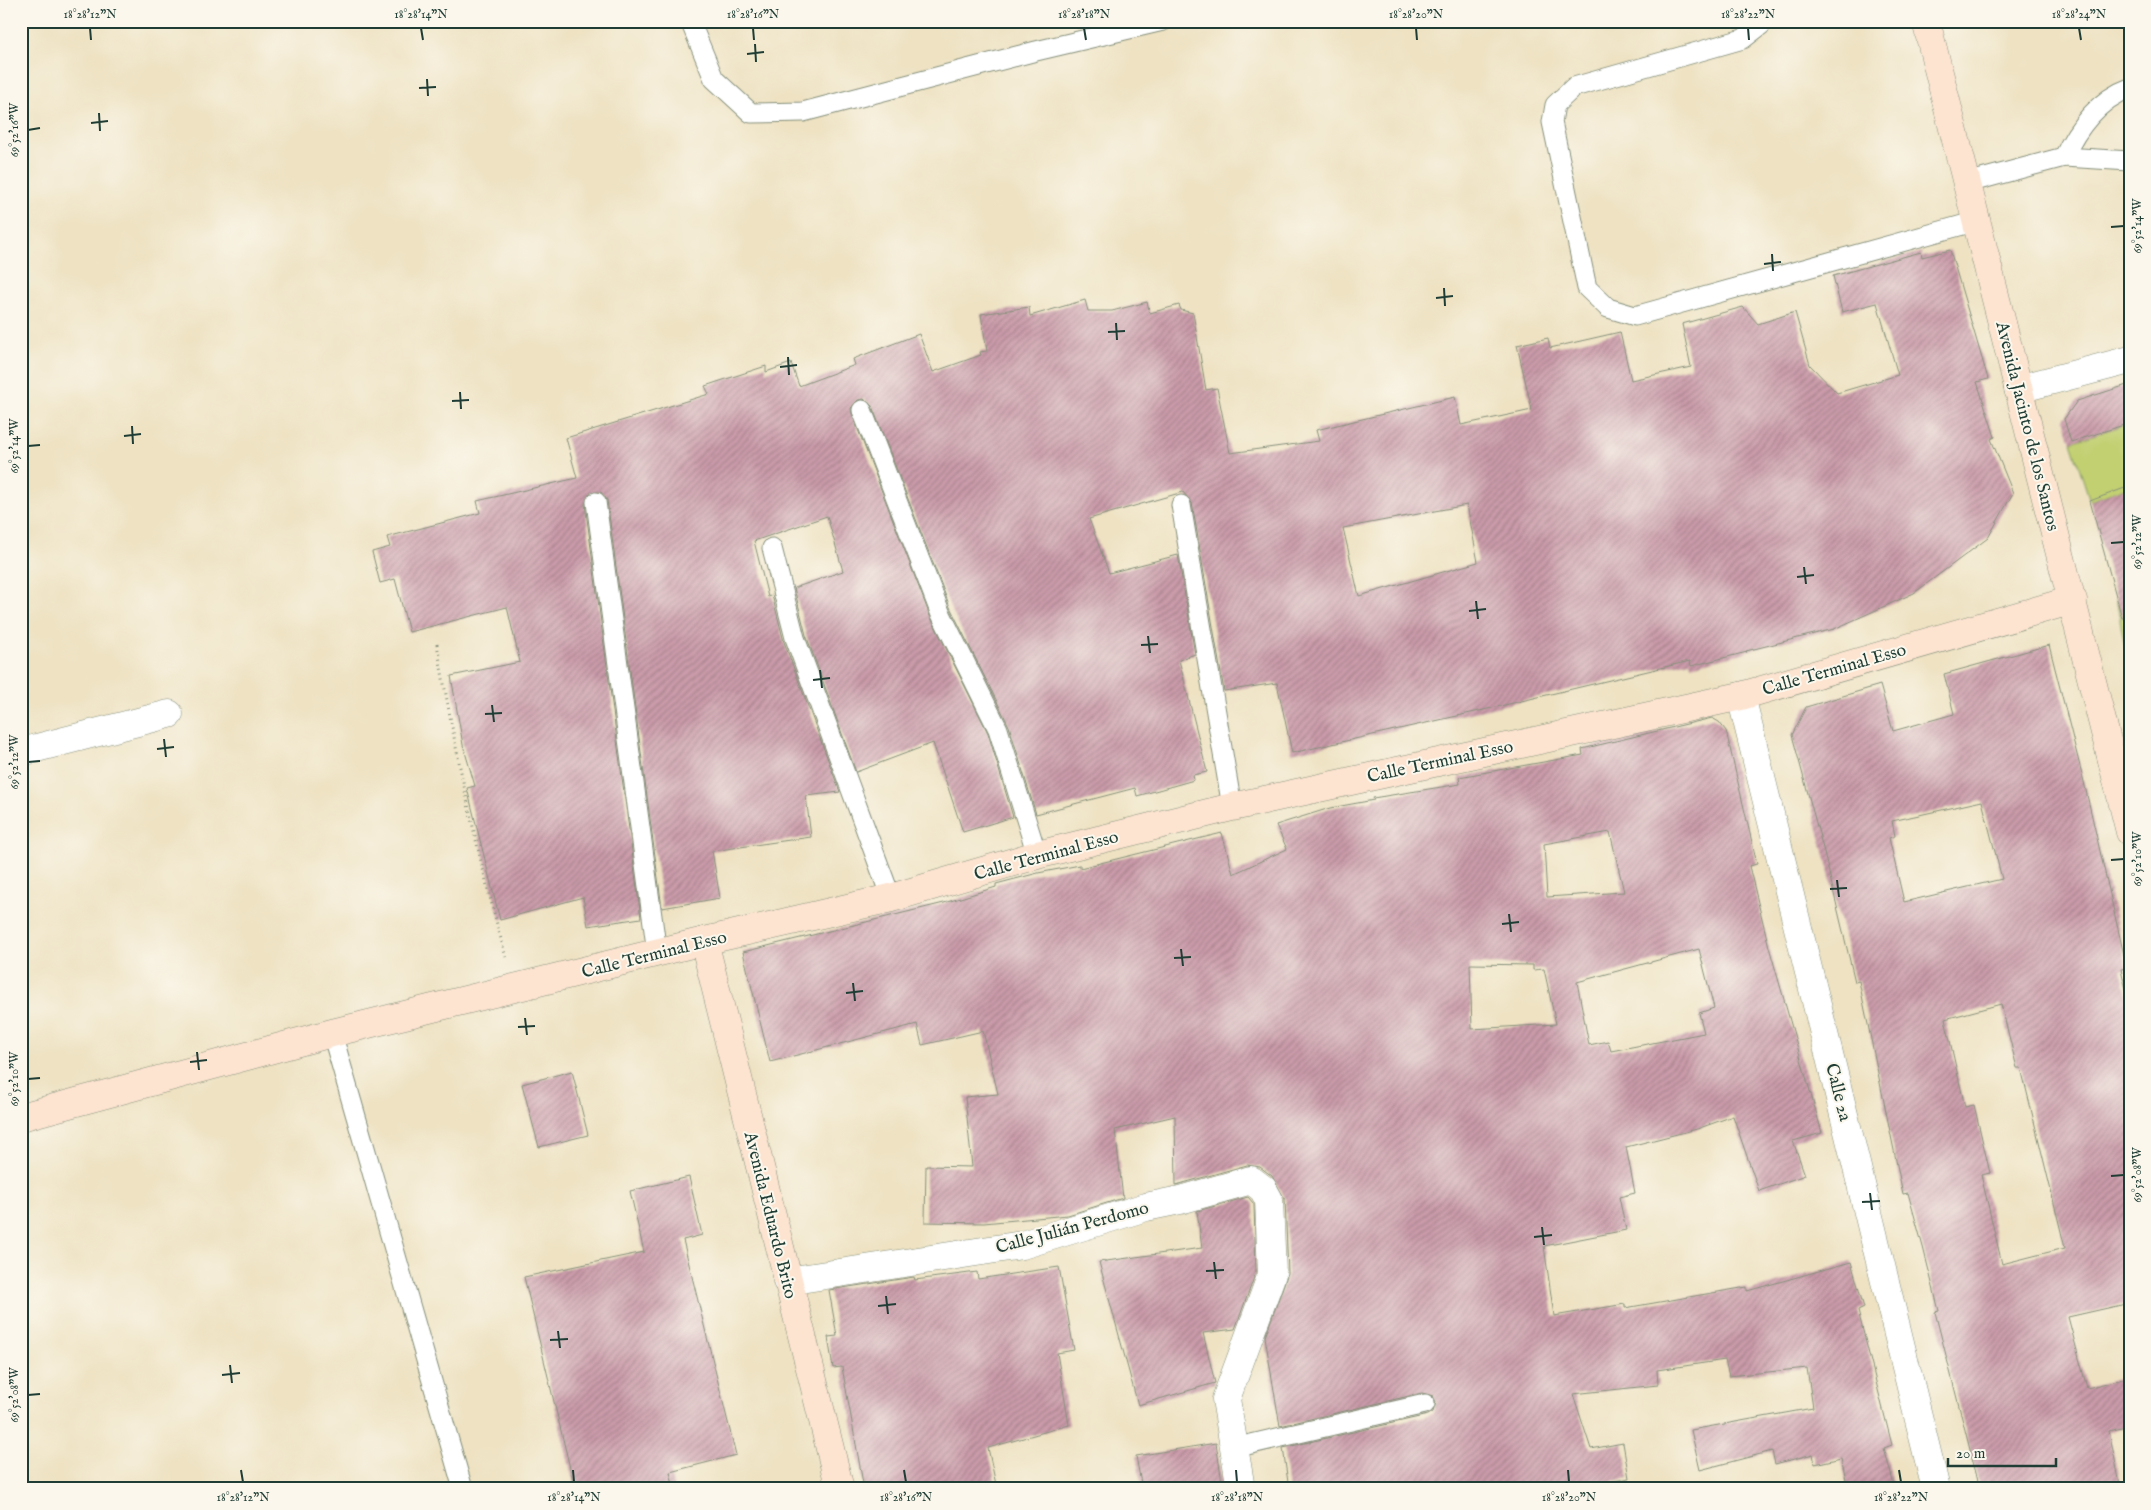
<svg xmlns="http://www.w3.org/2000/svg" width="2151" height="1510" font-family="'IM FELL English',serif">
<defs>
<pattern id="building-hatch" width="6" height="6" patternUnits="userSpaceOnUse" patternTransform="scale(1.25)"><rect width="6" height="6" fill="#cb9baa"/><path d="M-1 1l2-2M0 6l6-6M5 7l2-2" fill="none" stroke="#a4808b"/></pattern>
</defs>
<rect width="100%" height="100%" fill="#fbf7ec"/>
<filter id="ink" filterUnits="userSpaceOnUse"><feTurbulence type="fractalNoise" baseFrequency=".02" numOctaves="2"/><feDisplacementMap in="SourceGraphic" scale="10" xChannelSelector="R" yChannelSelector="G"/><feConvolveMatrix kernelMatrix="1 2 1 2 8 2 1 2 1" color-interpolation-filters="sRGB"/></filter>
<filter id="wash" filterUnits="userSpaceOnUse"><feTurbulence type="fractalNoise" baseFrequency=".0096" numOctaves="4" result="noise"/><feDisplacementMap in="SourceGraphic" scale="20" xChannelSelector="R" yChannelSelector="G"/><feGaussianBlur stdDeviation="1.12" result="paint"/><feColorMatrix in="noise" values="0 0 0 0 0 0 0 0 0 0 0 0 0 0 0 0 0 1.4 0 .05"/><feComposite in="paint" operator="in"/></filter>
<g filter="url(#wash)">
<rect width="100%" height="100%" fill="#eee2c2"/>
<g fill="#c2d072" stroke="#708653">
<path d="M 2130,423 L 2130,486 L 2090,501 L 2071,442 Z"/>
<path d="M 2130,595 L 2130,674 L 2116,598 Z"/>
</g>
<g id="blocks">
<g fill="url(#building-hatch)" fill-rule="evenodd">
<path d="M 1950,250 L 1988,379 L 1977,382 L 1995,437 L 1991,439 L 2013,493 L 1988,538 L 1914,593 L 1834,629 L 1746,651 L 1747,652 L 1691,666 L 1690,661 L 1475,712 L 1292,753 L 1277,683 L 1224,691 L 1192,503 L 1183,492 L 1089,519 L 1109,573 L 1178,555 L 1195,654 L 1179,660 L 1207,772 L 1193,775 L 1194,780 L 1137,796 L 1135,788 L 1036,814 L 1009,726 L 950,607 L 872,406 L 864,399 L 858,400 L 851,408 L 852,414 L 930,616 L 988,733 L 1013,817 L 963,832 L 933,743 L 856,772 L 806,635 L 794,588 L 843,571 L 827,516 L 754,541 L 768,597 L 772,595 L 784,642 L 840,792 L 806,796 L 811,837 L 712,851 L 720,898 L 662,908 L 607,500 L 601,492 L 590,493 L 585,504 L 641,918 L 588,926 L 583,897 L 500,920 L 467,788 L 475,786 L 463,745 L 451,676 L 520,662 L 507,607 L 409,632 L 395,579 L 380,583 L 372,552 L 390,547 L 387,537 L 480,513 L 477,501 L 577,478 L 566,438 L 709,394 L 705,386 L 766,366 L 766,372 L 791,363 L 799,386 L 855,365 L 853,359 L 919,334 L 933,372 L 981,355 L 980,352 L 987,351 L 981,314 L 1029,307 L 1030,316 L 1085,300 L 1088,311 L 1112,311 L 1147,302 L 1150,313 L 1179,305 L 1181,310 L 1193,313 L 1206,390 L 1217,388 L 1230,453 L 1319,441 L 1316,430 L 1455,397 L 1461,425 L 1532,410 L 1517,345 L 1548,338 L 1550,348 L 1620,332 L 1631,380 L 1691,367 L 1682,324 L 1743,307 L 1758,324 L 1795,312 L 1810,365 L 1837,393 L 1898,375 L 1877,303 L 1842,312 L 1833,276 L 1921,252 L 1922,257 ZM 1467,505 L 1478,562 L 1359,596 L 1343,528 Z"/>
<path d="M 2130,384 L 2130,423 L 2071,442 L 2064,419 L 2077,401 Z"/>
<path d="M 2130,486 L 2130,617 L 2122,618 L 2090,501 Z"/>
<path d="M 2049,645 L 2084,782 L 2127,968 L 2121,969 L 2130,1006 L 2130,1303 L 2068,1317 L 2087,1388 L 2130,1377 L 2130,1426 L 2109,1431 L 2121,1489 L 1980,1489 L 1935,1312 L 1939,1311 L 1923,1247 L 1908,1193 L 1903,1194 L 1859,981 L 1855,982 L 1824,852 L 1792,735 L 1806,707 L 1880,685 L 1893,731 L 1954,714 L 1944,674 ZM 1982,801 L 2002,879 L 1904,902 L 1889,838 L 1895,836 L 1892,821 ZM 2001,1004 L 2017,1068 L 2021,1068 L 2065,1248 L 2002,1264 L 1981,1175 L 1990,1173 L 1974,1105 L 1965,1107 L 1945,1019 Z"/>
<path d="M 1712,718 L 1719,722 L 1726,731 L 1757,864 L 1749,866 L 1769,947 L 1822,1133 L 1793,1141 L 1805,1175 L 1759,1191 L 1733,1116 L 1697,1129 L 1626,1147 L 1635,1193 L 1619,1197 L 1626,1230 L 1544,1246 L 1554,1316 L 1625,1304 L 1625,1308 L 1747,1287 L 1747,1291 L 1851,1262 L 1864,1308 L 1858,1311 L 1892,1445 L 1884,1448 L 1895,1489 L 1848,1489 L 1841,1458 L 1815,1464 L 1813,1454 L 1775,1464 L 1772,1451 L 1700,1470 L 1691,1430 L 1813,1408 L 1807,1368 L 1729,1376 L 1725,1360 L 1657,1370 L 1658,1385 L 1573,1394 L 1591,1449 L 1623,1443 L 1629,1478 L 1603,1483 L 1604,1489 L 1289,1489 L 1283,1448 L 1428,1415 L 1433,1412 L 1436,1402 L 1433,1396 L 1422,1393 L 1280,1426 L 1265,1337 L 1288,1273 L 1285,1199 L 1272,1176 L 1260,1167 L 1247,1165 L 1176,1185 L 1175,1116 L 1115,1130 L 1123,1198 L 1068,1215 L 984,1223 L 925,1222 L 926,1166 L 972,1167 L 965,1097 L 998,1094 L 983,1031 L 922,1045 L 917,1024 L 770,1062 L 743,952 L 944,903 L 996,887 L 996,884 L 1038,873 L 1080,865 L 1080,868 L 1222,833 L 1233,874 L 1287,849 L 1276,825 L 1330,808 L 1374,800 L 1373,798 L 1460,784 L 1459,777 L 1583,755 L 1582,749 ZM 1610,832 L 1624,892 L 1547,897 L 1544,844 ZM 1699,949 L 1714,1008 L 1699,1013 L 1704,1033 L 1611,1051 L 1608,1041 L 1589,1045 L 1577,982 ZM 1470,964 L 1533,965 L 1533,970 L 1544,969 L 1556,1024 L 1472,1029 Z"/>
<path d="M 572,1071 L 588,1135 L 539,1147 L 522,1084 Z"/>
<path d="M 689,1177 L 702,1235 L 683,1240 L 736,1455 L 670,1472 L 674,1489 L 575,1489 L 524,1277 L 644,1252 L 630,1191 Z"/>
<path d="M 1248,1197 L 1254,1204 L 1256,1272 L 1235,1329 L 1203,1333 L 1215,1383 L 1138,1405 L 1099,1262 L 1202,1248 L 1197,1211 Z"/>
<path d="M 1059,1267 L 1074,1350 L 1057,1353 L 1069,1425 L 988,1448 L 997,1489 L 864,1489 L 842,1367 L 833,1368 L 828,1337 L 837,1336 L 829,1290 L 914,1277 L 915,1280 L 977,1272 L 978,1279 Z"/>
<path d="M 1216,1443 L 1223,1489 L 1142,1489 L 1136,1456 Z"/>
</g>
</g>
</g>
<g filter="url(#ink)">
<use href="#blocks" fill-opacity="0" stroke="#86907b" stroke-width="1"/>
<g fill="none" stroke-linecap="round" stroke-linejoin="round">
<defs>
<g id="lane">
<path d="M 690,21 L 714,79 L 751,113 L 803,112 L 1036,51 L 1163,21"/>
<path d="M 1761,21 L 1761,25 L 1743,39 L 1574,87 L 1555,105 L 1552,122 L 1587,288 L 1608,308 L 1635,316 L 1977,221"/>
<path d="M 2064,157 C 2077,128 2099,99 2130,88"/>
<path d="M 1967,183 L 2064,157 L 2130,161"/>
<path d="M 862,410 L 940,612 L 998,729 L 1037,855"/>
<path d="M 596,502 L 657,953"/>
<path d="M 1181,505 L 1232,807"/>
<path d="M 772,548 L 795,638 L 891,898"/>
<path d="M 332,1033 L 463,1489"/>
<path d="M 1234,1448 L 1425,1404"/>
</g>
<g id="street">
<path d="M 2018,389 L 2130,360"/>
<path d="M 1741,696 L 1936,1489"/>
<path d="M 21,752 L 169,714"/>
<path d="M 787,1281 L 1022,1245 L 1146,1207 L 1180,1200 L 1251,1180 L 1263,1189 L 1269,1200 L 1272,1274 L 1226,1399 L 1241,1489"/>
</g>
<g id="secondary">
<path d="M 1926,21 L 2130,832"/>
<path d="M 704,941 L 840,1489"/>
<path d="M 21,1117 L 332,1033 L 704,941 L 891,898 L 1037,855 L 1232,807 L 1741,696 L 2073,600"/>
</g>
</defs>
<use href="#lane" stroke="#86907b" stroke-width="21"/>
<use href="#street" stroke="#86907b" stroke-width="29"/>
<use href="#secondary" stroke="#86907b" stroke-width="29"/>
<path stroke="#86907b" stroke-width="3" stroke-dasharray="1 4" stroke-linecap="butt" d="M 437,644 C 455,750 477,854 506,957"/>
<use href="#lane" stroke="#fff" stroke-width="19"/>
<use href="#street" stroke="#fff" stroke-width="28"/>
<use href="#secondary" stroke="#fde4d1" stroke-width="28"/>
</g>
</g>
<path fill="none" stroke="#1f3d34" stroke-width="2" d="M 90,28 L 91,40M 421,28 L 423,40M 753,28 L 754,40M 1084,28 L 1086,40M 1416,28 L 1417,40M 1748,28 L 1749,40M 2079,28 L 2081,40M 755,44 L 756,62M 747,54 L 764,52M 427,79 L 428,96M 419,88 L 436,87M 99,113 L 100,131M 91,123 L 108,121M 28,130 L 40,128M 2111,227 L 2124,226M 1772,254 L 1773,271M 1764,264 L 1781,262M 1444,288 L 1445,306M 1436,298 L 1453,296M 1116,323 L 1117,340M 1108,332 L 1125,331M 788,357 L 789,375M 780,367 L 797,365M 460,392 L 461,409M 452,401 L 469,400M 132,426 L 133,444M 124,436 L 141,434M 28,446 L 40,445M 2111,543 L 2124,542M 1804,567 L 1806,584M 1797,577 L 1814,575M 1476,601 L 1478,619M 1469,611 L 1486,609M 1148,636 L 1150,653M 1141,645 L 1158,644M 820,670 L 822,688M 813,680 L 830,678M 492,705 L 494,722M 485,714 L 502,713M 164,739 L 166,757M 157,749 L 174,747M 28,762 L 40,761M 2111,860 L 2124,859M 1837,880 L 1839,897M 1830,889 L 1847,888M 1509,914 L 1511,932M 1502,924 L 1519,922M 1181,949 L 1183,966M 1174,958 L 1191,957M 853,983 L 855,1001M 846,993 L 863,991M 525,1018 L 527,1035M 518,1027 L 535,1026M 197,1052 L 199,1070M 190,1062 L 207,1060M 28,1079 L 40,1078M 2111,1176 L 2124,1175M 1870,1193 L 1872,1210M 1862,1202 L 1880,1201M 1542,1227 L 1544,1245M 1534,1237 L 1552,1235M 1214,1262 L 1216,1279M 1206,1271 L 1224,1270M 886,1296 L 888,1314M 878,1306 L 896,1304M 558,1331 L 560,1348M 550,1340 L 568,1339M 230,1365 L 232,1383M 222,1375 L 240,1373M 28,1395 L 40,1394M 241,1470 L 243,1482M 573,1470 L 574,1482M 904,1470 L 906,1482M 1236,1470 L 1237,1482M 1568,1470 L 1569,1482M 1899,1470 L 1901,1482"/>
<g text-anchor="middle" stroke-width="4" stroke-linejoin="round" paint-order="stroke">
<g font-size="18" fill="#1f3d34" stroke="#fbf7ec">
<text transform="translate(2028 426) rotate(76)" y="6">Avenida Jacinto de los Santos</text>
<text transform="translate(1834 669) rotate(-16)" y="6">Calle Terminal Esso</text>
<text transform="translate(1440 761) rotate(-12)" y="6">Calle Terminal Esso</text>
<text transform="translate(1046 855) rotate(-15)" y="6">Calle Terminal Esso</text>
<text transform="translate(654 954) rotate(-14)" y="6">Calle Terminal Esso</text>
<text transform="translate(1839 1092) rotate(76)" y="6">Calle 2a</text>
<text transform="translate(771 1215) rotate(76)" y="6">Avenida Eduardo Brito</text>
<text transform="translate(1072 1227) rotate(-15)" y="6">Calle Julián Perdomo</text>
</g>
</g>
<rect width="2151" height="1510" fill="none" stroke="#fbf7ec" stroke-width="55"/>
<path d="M1948 1458v8h108v-8" fill="none" stroke="#1f3d34" stroke-width="2.5"/>
<text x="1956" y="1458" font-size="15" fill="#1f3d34" stroke="#fbf7ec" stroke-width="4" paint-order="stroke">20 m</text>
<rect x="28" y="28" width="2096" height="1454" fill="none" stroke="#1f3d34" stroke-width="2"/>
<g font-size="12" text-anchor="middle" fill="#1f3d34">
<text x="90" y="18">18°28'12"N</text>
<text x="421" y="18">18°28'14"N</text>
<text x="753" y="18">18°28'16"N</text>
<text x="1084" y="18">18°28'18"N</text>
<text x="1416" y="18">18°28'20"N</text>
<text x="1748" y="18">18°28'22"N</text>
<text x="2079" y="18">18°28'24"N</text>
<text transform="translate(14 130) rotate(-90)" y="4">69°52'16"W</text>
<text transform="translate(2137 226) rotate(-90)" y="4">69°52'14"W</text>
<text transform="translate(14 446) rotate(-90)" y="4">69°52'14"W</text>
<text transform="translate(2137 542) rotate(-90)" y="4">69°52'12"W</text>
<text transform="translate(14 762) rotate(-90)" y="4">69°52'12"W</text>
<text transform="translate(2137 859) rotate(-90)" y="4">69°52'10"W</text>
<text transform="translate(14 1079) rotate(-90)" y="4">69°52'10"W</text>
<text transform="translate(2137 1175) rotate(-90)" y="4">69°52'08"W</text>
<text transform="translate(14 1395) rotate(-90)" y="4">69°52'08"W</text>
<text x="243" y="1501">18°28'12"N</text>
<text x="574" y="1501">18°28'14"N</text>
<text x="906" y="1501">18°28'16"N</text>
<text x="1237" y="1501">18°28'18"N</text>
<text x="1569" y="1501">18°28'20"N</text>
<text x="1901" y="1501">18°28'22"N</text>
</g>
</svg>
